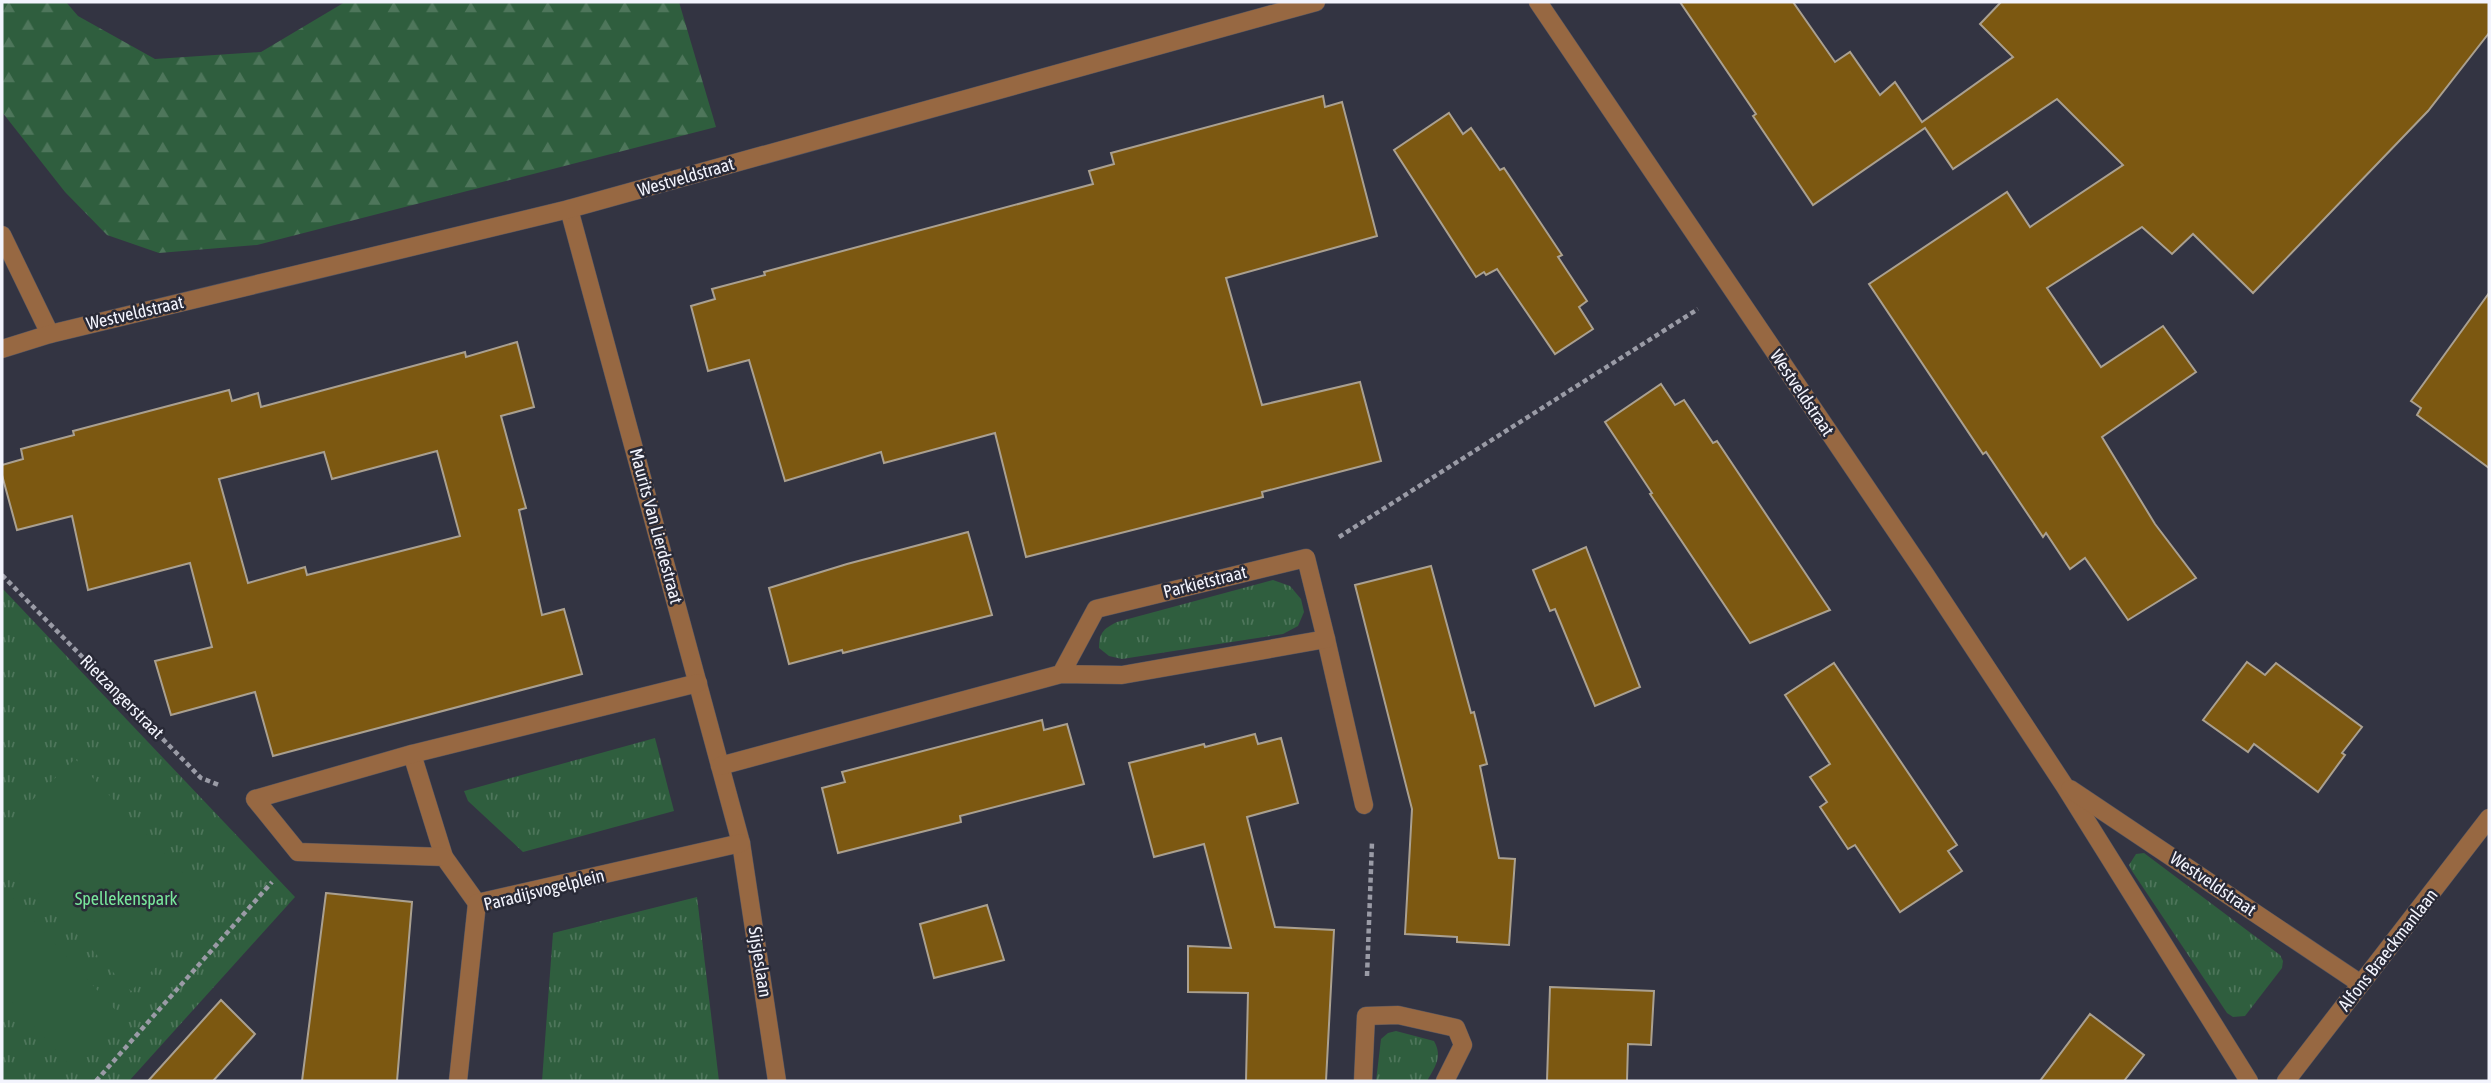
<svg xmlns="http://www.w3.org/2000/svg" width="2491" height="1083" font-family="'Asap Condensed',sans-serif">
<defs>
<pattern id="grass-tufts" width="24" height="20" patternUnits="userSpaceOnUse" patternTransform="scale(1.75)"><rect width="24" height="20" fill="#2f5e3e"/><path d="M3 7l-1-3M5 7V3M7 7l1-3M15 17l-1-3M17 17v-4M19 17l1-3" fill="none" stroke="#4e765b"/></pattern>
<pattern id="forest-firs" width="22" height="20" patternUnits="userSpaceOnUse" patternTransform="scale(1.75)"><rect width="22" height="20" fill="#2f5e3e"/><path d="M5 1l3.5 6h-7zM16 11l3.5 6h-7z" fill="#4e765b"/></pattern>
</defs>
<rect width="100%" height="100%" fill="#333442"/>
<g fill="url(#grass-tufts)">
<path d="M 1273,580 L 1290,586 L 1301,599 L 1304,612 L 1298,626 L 1283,634 L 1122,659 L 1109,656 L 1099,648 C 1099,633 1103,629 1117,622 Z"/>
<path d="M 2,588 L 295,897 L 129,1081 L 2,1081 Z"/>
<path d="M 655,738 L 674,811 L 523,852 L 468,801 L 464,791 Z"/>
<path d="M 2144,853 L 2280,955 L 2283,961 L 2282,968 L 2245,1016 L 2233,1017 L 2227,1013 L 2132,871 L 2129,865 L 2136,854 Z"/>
<path d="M 697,897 L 719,1081 L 542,1081 L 553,933 Z"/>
<path d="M 1396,1031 L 1434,1041 C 1443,1057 1435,1067 1427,1081 L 1376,1081 L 1381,1039 L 1388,1033 Z"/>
</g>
<path fill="url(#forest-firs)" d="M 2,2 L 66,2 L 78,16 L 155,59 L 261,52 L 345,2 L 679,2 L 716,127 L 257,245 L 159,253 L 107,235 L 65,192 L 2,112 Z"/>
<g fill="#2f5e3e">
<path d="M 75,759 L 217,909 L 131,991 L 2,855 L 2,829 Z"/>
<path d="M 2,886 L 119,1014 L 67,1062 L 2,991 Z"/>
</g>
<g fill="#7c5811" stroke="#aaa090" stroke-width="2" fill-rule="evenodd">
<path d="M 1680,2 L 1793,2 L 1835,62 L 1850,52 L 1880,95 L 1895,82 L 1922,122 L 2013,57 L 1980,24 L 2001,2 L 2489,2 L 2489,33 L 2428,111 L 2253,293 L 2193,234 L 2172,254 L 2142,227 L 2047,288 L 2101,367 L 2163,326 L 2196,372 L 2102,437 L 2155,524 L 2196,578 L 2128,620 L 2085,558 L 2070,569 L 2046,533 L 2043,537 L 1986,452 L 1983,454 L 1869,284 L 2007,192 L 2030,227 L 2123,165 L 2057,99 L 1953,169 L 1925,128 L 1813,205 L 1753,116 L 1756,114 Z"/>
<path d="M 1323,96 L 1325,107 L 1342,102 L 1377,236 L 1226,278 L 1262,405 L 1360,382 L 1381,461 L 1262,492 L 1263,497 L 1026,557 L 995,433 L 884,463 L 881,452 L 785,481 L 749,360 L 708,371 L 691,306 L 715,299 L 712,289 L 765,275 L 764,272 L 1093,184 L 1089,171 L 1114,164 L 1111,153 Z"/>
<path d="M 1449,113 L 1463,134 L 1471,128 L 1500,170 L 1504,168 L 1562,255 L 1558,257 L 1587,301 L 1579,307 L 1593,329 L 1555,354 L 1497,269 L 1486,275 L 1484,272 L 1476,277 L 1394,150 Z"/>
<path d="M 2489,293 L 2489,468 L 2417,415 L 2421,408 L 2411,401 Z"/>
<path d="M 517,342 L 534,407 L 501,416 L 526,508 L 519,510 L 542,615 L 564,609 L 582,674 L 273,756 L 255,692 L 171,715 L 155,661 L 212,647 L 190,563 L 88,590 L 72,516 L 17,530 L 2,475 L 2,465 L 23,459 L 21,449 L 74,435 L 73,431 L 229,390 L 232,401 L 258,393 L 261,407 L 465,352 L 466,357 ZM 437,451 L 460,536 L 307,575 L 305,567 L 248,583 L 219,479 L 324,452 L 332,479 Z"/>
<path d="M 1661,384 L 1675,405 L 1684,400 L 1713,443 L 1717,441 L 1830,610 L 1750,643 L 1650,494 L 1652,493 L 1605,422 Z"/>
<path d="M 968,532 L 992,615 L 843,653 L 842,650 L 789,664 L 769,588 L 847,564 Z"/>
<path d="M 1586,547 L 1640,687 L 1595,706 L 1555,609 L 1550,611 L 1533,570 Z"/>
<path d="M 1431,566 L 1471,713 L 1474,712 L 1487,764 L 1480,766 L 1499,858 L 1515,859 L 1509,945 L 1457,942 L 1457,937 L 1405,934 L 1412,809 L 1355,585 Z"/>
<path d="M 2247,662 L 2265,675 L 2276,663 L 2362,727 L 2342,753 L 2345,755 L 2318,792 L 2254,744 L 2248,752 L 2203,720 Z"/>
<path d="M 1834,663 L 1957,845 L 1948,851 L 1962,871 L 1900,912 L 1855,845 L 1848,849 L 1820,807 L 1827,802 L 1810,777 L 1830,764 L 1785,695 Z"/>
<path d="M 1042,720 L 1044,730 L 1067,724 L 1084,784 L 960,816 L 961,822 L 838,853 L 822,788 L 845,782 L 842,772 Z"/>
<path d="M 1255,734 L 1258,744 L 1281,738 L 1298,803 L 1247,817 L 1275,927 L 1334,930 L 1326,1081 L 1246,1081 L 1248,993 L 1188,992 L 1188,946 L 1231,948 L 1204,844 L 1154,857 L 1129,763 L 1204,744 L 1205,747 Z"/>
<path d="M 326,893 L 412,902 L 397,1081 L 302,1081 Z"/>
<path d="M 987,905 L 1004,960 L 934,978 L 920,924 Z"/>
<path d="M 1550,987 L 1654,991 L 1651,1045 L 1628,1044 L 1627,1081 L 1547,1081 Z"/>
<path d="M 221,1000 L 255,1034 L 213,1081 L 148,1081 Z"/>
<path d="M 2090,1014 L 2144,1055 L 2124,1081 L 2040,1081 Z"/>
</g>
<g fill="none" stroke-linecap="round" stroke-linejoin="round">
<defs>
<g id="street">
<path d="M 1538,2 L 1925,574 L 2064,785 L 2249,1081"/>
<path d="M 569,209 L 741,843 L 777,1081"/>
<path d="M 2,235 L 50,334"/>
<path d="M 2,349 L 50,334 L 569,209 L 1316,2"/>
<path d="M 1326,639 L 1364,805"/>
<path d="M 412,754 L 444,857"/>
<path d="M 720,766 L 1061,674 L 1122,675 L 1326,639 L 1306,558 L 1096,609 L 1061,674"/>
<path d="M 2070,789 L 2361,984"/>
<path d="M 477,903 L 444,857 L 298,852 L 255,799 L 412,754 L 698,683"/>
<path d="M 458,1081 L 477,903 L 741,843"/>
<path d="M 1363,1081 L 1366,1016 L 1398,1015 L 1456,1028 L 1463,1045 L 1445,1081"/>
<path d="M 2286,1081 L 2489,818"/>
</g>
</defs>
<use href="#street" stroke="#525360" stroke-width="19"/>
<g stroke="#9a9ba6" stroke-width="4.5" stroke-dasharray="5 3.5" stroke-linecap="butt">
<path d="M 1339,537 L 1698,309"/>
<path d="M 2,575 L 201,778 L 219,785"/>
<path d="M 1367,976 L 1372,842"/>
<path d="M 96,1081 L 272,882"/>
</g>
<use href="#street" stroke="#976842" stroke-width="18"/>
</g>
<g text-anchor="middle" stroke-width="5" stroke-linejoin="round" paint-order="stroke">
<g font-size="18" fill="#f3f4fd" stroke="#292a37">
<text transform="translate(686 177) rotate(-16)" y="6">Westveldstraat</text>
<text transform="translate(135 313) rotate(-13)" y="6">Westveldstraat</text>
<text transform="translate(1802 393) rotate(56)" y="6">Westveldstraat</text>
<text transform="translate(656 526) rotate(75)" y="6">Maurits Van Lierdestraat</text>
<text transform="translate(1205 582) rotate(-14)" y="6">Parkietstraat</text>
<text transform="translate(122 697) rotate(45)" y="6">Rietzangerstraat</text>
<text transform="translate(2213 884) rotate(34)" y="6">Westveldstraat</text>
<text transform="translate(544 890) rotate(-14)" y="6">Paradijsvogelplein</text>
<text transform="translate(2388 950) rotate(-52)" y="6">Alfons Braeckmanlaan</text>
<text transform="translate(760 962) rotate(81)" y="6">Sijsjeslaan</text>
</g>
<g font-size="18" fill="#79e89c" stroke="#292a37">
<text x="126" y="905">Spellekenspark</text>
</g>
</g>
<rect width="2491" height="1083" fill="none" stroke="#f3f4fd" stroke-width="7"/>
</svg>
